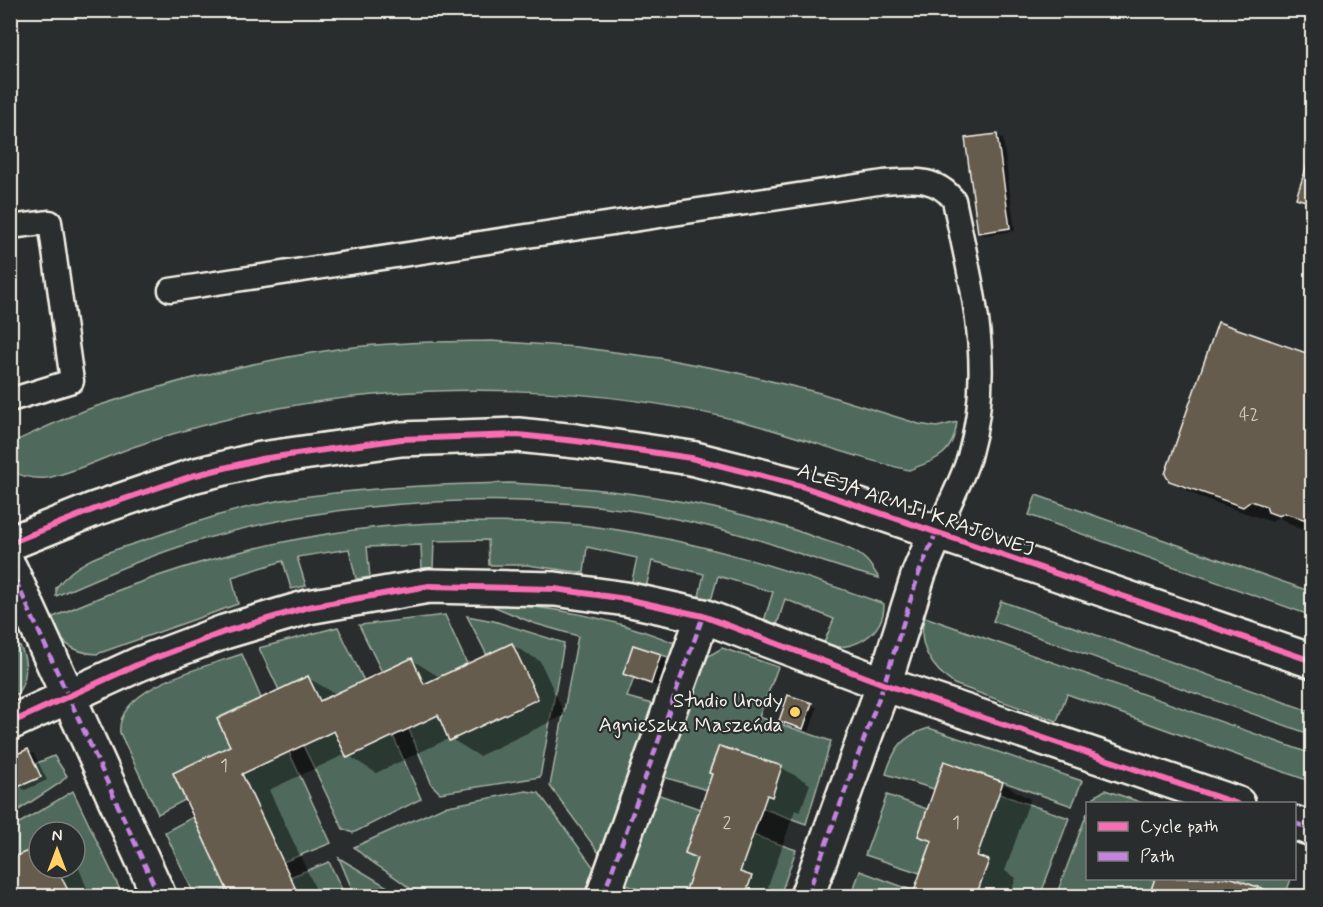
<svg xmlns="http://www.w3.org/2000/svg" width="1323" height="907" font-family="Mynerve,sans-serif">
<rect width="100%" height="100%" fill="#2a2d2e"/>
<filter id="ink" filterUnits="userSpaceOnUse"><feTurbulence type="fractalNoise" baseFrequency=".0167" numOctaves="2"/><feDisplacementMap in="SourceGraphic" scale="12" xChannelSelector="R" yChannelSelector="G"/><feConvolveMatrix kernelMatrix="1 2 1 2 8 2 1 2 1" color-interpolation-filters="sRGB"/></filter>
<g filter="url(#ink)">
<g fill="#506b5b" stroke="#a2aea2" stroke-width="1.5">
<path d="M 491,341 L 577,347 L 660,358 L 734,372 L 820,393 L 919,424 L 937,427 L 957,422 C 953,455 938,459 909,470 C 853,458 800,436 744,422 C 602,385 429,381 285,407 C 237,416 188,428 142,444 C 116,452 70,475 46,478 C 33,479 21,477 11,470 L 11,443 C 38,431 66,417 94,407 C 173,381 254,361 337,349 C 388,342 440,342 491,341 Z"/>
<path d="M 510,483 C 615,488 721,502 820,539 C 835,544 854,548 866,560 C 871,565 875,572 879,578 C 845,570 813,558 780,547 C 741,533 697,523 657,515 C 516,489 341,499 204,539 C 153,554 104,575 56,596 L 56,588 C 77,559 109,552 142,541 C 188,525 234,508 282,500 C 358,488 433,484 510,483 Z"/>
<path d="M 1036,495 L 1312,592 L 1312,616 L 1029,515 Z"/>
<path d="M 464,522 C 508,523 553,521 597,527 C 697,540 789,570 884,604 C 884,635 852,653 823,645 L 834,619 L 785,599 L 777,625 L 764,621 L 773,592 L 718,576 L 710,604 L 698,601 L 704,574 L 652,561 L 646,588 L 631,585 L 637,558 L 587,547 L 584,573 L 527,565 L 489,565 L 488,540 L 434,541 L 433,570 L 422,569 L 421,545 L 367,547 L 370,577 L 356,579 L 349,549 L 297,557 L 306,586 L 291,589 L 283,561 L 232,577 L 238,604 L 97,654 C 73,653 57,641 51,618 C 183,559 319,524 464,522 Z"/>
<path d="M 1001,601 L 1312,712 L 1312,735 L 993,621 Z"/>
<path d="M 515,605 C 573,610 628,623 682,646 L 677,660 L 633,645 L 624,674 L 634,678 L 627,697 L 656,705 L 601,856 L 550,786 L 578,636 L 533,623 L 493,606 Z"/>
<path d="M 445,615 L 467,664 L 424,684 L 412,658 L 382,672 L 359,625 Z"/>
<path d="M 467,616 L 494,621 L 564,643 L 540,777 L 440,793 L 432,785 L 409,729 L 438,715 L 450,741 L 538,699 L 512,643 L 487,655 Z"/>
<path d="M 925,617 L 1312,754 L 1312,782 L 1067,694 L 1057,721 L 954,684 C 933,669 915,645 925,617 Z"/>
<path d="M 338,627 L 364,681 L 320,701 L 308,676 L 279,690 L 259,648 Z"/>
<path d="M 11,638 C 30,648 31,687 11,698 Z"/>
<path d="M 722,648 L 778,667 L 759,717 L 831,741 L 806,824 L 762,808 L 767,795 L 772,796 L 782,766 L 719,746 L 709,772 L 712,774 L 707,790 L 657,775 L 697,663 Z"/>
<path d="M 242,654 L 261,698 L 217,718 L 230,746 L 173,773 L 185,800 L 158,814 L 120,733 C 115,687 208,666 242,654 Z"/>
<path d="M 929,728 L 1082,781 L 1072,806 L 944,761 L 934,789 L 886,774 C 894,748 902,736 929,728 Z"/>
<path d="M 334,731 L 347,758 L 393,736 L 421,799 L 353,833 L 343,829 L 303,745 Z"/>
<path d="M 289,752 L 331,843 L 283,862 L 242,774 Z"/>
<path d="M 54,756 L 67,776 L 60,783 L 11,815 L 11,783 L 15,781 L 18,787 L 41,777 L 35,764 Z"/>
<path d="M 1105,790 L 1143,803 L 1091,803 L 1094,797 Z"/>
<path d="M 73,791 L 123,896 L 71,896 L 59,873 L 60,868 L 75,868 L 75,832 L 39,832 L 39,847 L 11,858 L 11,828 Z"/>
<path d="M 526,791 L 539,793 L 594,868 L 596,874 L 589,896 L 418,896 C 400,876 373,867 354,847 L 443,807 Z"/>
<path d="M 651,792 L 700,809 L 685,852 L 697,858 L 684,896 L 658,896 L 618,882 Z"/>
<path d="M 999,794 L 1069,818 L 1040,896 L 976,896 L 989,861 L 977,856 Z"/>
<path d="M 887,795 L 927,809 L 918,836 L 932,841 L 920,873 L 865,855 Z"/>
<path d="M 1087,813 L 1088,878 L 1155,879 L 1149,896 L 1056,896 Z"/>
<path d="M 193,817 L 227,889 L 211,896 L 195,896 L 165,832 Z"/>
<path d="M 753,835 L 796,850 L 780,896 L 745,896 L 752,877 L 740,872 Z"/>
<path d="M 339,858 L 391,889 L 400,896 L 385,896 L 378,890 L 355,896 Z"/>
<path d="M 329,862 L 345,896 L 299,896 L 290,877 Z"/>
<path d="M 860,871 L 914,891 L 912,896 L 851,896 Z"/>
<path d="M 1232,879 L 1291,879 L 1285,896 Z"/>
</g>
<g fill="#0007">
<path d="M 997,136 L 1003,139 L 1015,231 L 985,235 L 979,232 Z"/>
<path d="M 1312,155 L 1312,205 L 1298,197 Z"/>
<path d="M 1219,324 L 1312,356 L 1312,530 L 1297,528 L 1278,517 L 1272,522 L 1199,497 L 1170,480 Z"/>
<path d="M 512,645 L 540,661 L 565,715 L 479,756 L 450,738 L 376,773 L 346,754 L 269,790 L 319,896 L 232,896 L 175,774 L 232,747 L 308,678 L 336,694 L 412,660 L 441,678 Z"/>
<path d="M 634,647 L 667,659 L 658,686 L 631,677 Z"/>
<path d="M 811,704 L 817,708 L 809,732 L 780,721 Z"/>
<path d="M 720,747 L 782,768 L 810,784 L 800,812 L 795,810 L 768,887 L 780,894 L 779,896 L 686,896 L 699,859 Z"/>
<path d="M 28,751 L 34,754 L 47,780 L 25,790 L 19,786 Z"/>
<path d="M 1002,783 L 1030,799 L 1005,871 L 1016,878 L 1010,896 L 913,896 L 932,843 L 919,835 Z"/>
<path d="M 39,848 L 39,868 L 75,868 L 76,861 L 90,896 L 10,896 L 10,860 Z"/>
<path d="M 1157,878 L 1227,878 L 1279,896 L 1151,896 Z"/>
</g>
<g fill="#665c4e" stroke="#f4f1e8" stroke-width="1.5">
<path d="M 997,134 L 1010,228 L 978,233 L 965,138 Z"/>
<path d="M 1312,150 L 1312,203 L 1296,198 Z"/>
<path d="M 1218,322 L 1312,355 L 1312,531 L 1309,530 L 1307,520 L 1284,513 L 1279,516 L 1268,512 L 1266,506 L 1251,501 L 1243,507 L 1169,481 L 1165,474 Z"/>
<path d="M 512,643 L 538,699 L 449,741 L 438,715 L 347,758 L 334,731 L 242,774 L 299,896 L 230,896 L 173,773 L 230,746 L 217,719 L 308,676 L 320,701 L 412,658 L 424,684 Z"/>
<path d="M 633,645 L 661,654 L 651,684 L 623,674 Z"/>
<path d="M 788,695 L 812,703 L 803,729 L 779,721 Z"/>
<path d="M 719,746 L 782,766 L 772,797 L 767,795 L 740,872 L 752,876 L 745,896 L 684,896 L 697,858 L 685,853 L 712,774 L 709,773 Z"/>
<path d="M 28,749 L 41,777 L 18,787 L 10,772 L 10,757 Z"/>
<path d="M 944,761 L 1003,782 L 977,856 L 989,860 L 976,896 L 912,896 L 932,841 L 918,836 Z"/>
<path d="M 39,847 L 39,868 L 60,868 L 62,872 L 59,873 L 71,896 L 10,896 L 10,858 Z"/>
<path d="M 1155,878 L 1232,878 L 1283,896 L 1149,896 Z"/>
</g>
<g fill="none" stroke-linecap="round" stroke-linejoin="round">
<defs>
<g id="service">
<path d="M 10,227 L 50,222 L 72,381 L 10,400"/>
<path d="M 170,290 L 884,182 C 912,180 935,176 954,200 C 972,289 995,366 969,457 C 961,483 947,508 936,533"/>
</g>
<g id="minor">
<path d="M 10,568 L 159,896"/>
<path d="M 10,723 L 139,664 L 224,632 L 308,607 L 429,586 L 555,589 L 626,599 L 703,616 L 884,684 L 1238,804"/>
<path d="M 1294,823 L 1312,829"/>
<path d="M 603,896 L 703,616"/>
<path d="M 807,896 L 884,684 L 919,573 L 936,533"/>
</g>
<path id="tertiary" d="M 10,543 L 95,509 L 192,476 L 261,459 L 401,439 L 518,435 L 576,441 L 691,458 L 801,486 L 1312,661"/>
</defs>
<use href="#service" stroke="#f4f1e8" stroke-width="27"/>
<use href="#minor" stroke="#f4f1e8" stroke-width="38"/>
<use href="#tertiary" stroke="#f4f1e8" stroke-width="38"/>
<use href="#service" stroke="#2a2d2e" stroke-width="22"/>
<use href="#minor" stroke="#2a2d2e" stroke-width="33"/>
<use href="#tertiary" stroke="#2a2d2e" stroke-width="33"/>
<g stroke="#c483df" stroke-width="4.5" stroke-dasharray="9 4.5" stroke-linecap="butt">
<path d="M 10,568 L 159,896"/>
<path d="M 1294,823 L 1312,829"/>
<path d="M 603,896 L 703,616"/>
<path d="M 807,896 L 884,684 L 919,573 L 936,533"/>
</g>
<defs>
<g id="cycleway">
<path d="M 10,543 L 95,509 L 192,476 L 261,459 L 401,439 L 518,435 L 576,441 L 691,458 L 801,486 L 1312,661"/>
<path d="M 10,723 L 139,664 L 224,632 L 308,607 L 429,586 L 555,589 L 626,599 L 703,616 L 884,684 L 1238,804"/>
</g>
</defs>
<use href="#cycleway" stroke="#2a2d2e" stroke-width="10"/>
<use href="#cycleway" stroke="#f96db3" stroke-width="6"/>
</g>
</g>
<circle fill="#ffd166" stroke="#2a2d2e" stroke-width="2" cx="795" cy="712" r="6"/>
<g text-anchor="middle" stroke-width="4.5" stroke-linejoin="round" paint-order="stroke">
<g font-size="18" fill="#d0ccc2">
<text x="1249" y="420">42</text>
<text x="224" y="771">1</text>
<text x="727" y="828">2</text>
<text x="956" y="828">1</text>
</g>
<g font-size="21" fill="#f4f1e8" stroke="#2a2d2e">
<text transform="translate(916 509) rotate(19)" y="7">ALEJA ARMII KRAJOWEJ</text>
</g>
<g font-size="21" fill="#f4f1e8" stroke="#2a2d2e" text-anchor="end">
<text x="783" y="707">Studio Urody<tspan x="783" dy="24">Agnieszka Maszeńda</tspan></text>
</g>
</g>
<rect width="1323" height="907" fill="none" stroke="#2a2d2e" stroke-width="36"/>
<rect x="18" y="18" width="1287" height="871" fill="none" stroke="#f4f1e8" stroke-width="2" filter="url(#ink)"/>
<rect x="1086" y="802" width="210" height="78" fill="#2a2d2e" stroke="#7b7b78" stroke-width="1.5"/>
<rect x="1098" y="822" width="30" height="9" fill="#f96db3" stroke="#7b7b78" stroke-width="1.5"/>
<text x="1140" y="832" font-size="18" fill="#f4f1e8">Cycle path</text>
<rect x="1098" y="852" width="30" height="9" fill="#c483df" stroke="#7b7b78" stroke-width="1.5"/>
<text x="1140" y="862" font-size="18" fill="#f4f1e8">Path</text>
<g transform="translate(57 850)"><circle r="28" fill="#2a2d2e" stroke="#7b7b78" stroke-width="1.5"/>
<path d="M0-4.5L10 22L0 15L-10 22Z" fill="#ffd166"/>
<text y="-9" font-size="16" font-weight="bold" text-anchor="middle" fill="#f4f1e8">N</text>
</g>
</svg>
